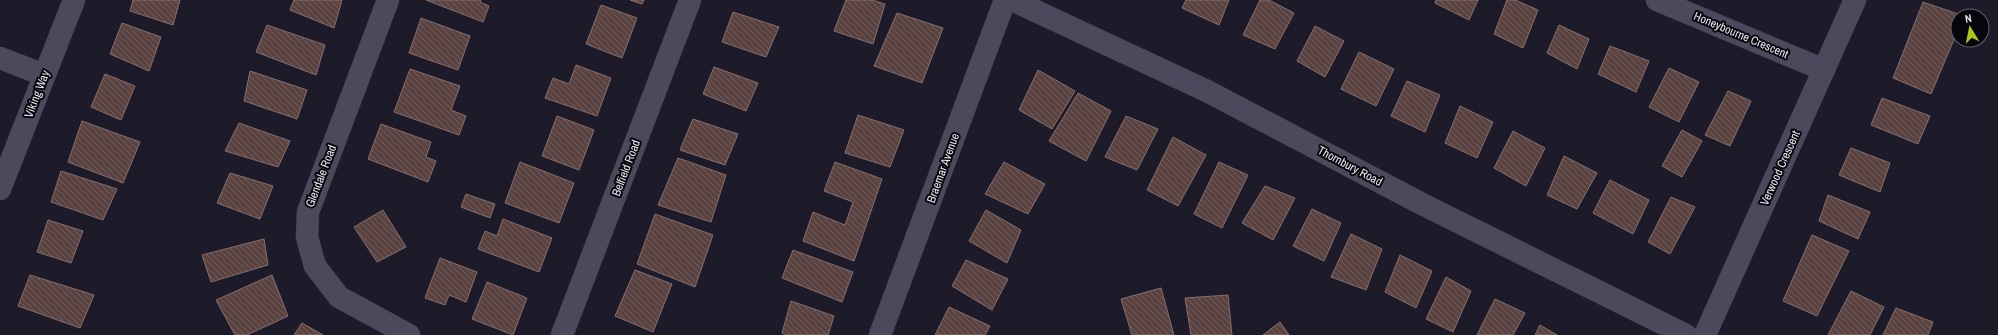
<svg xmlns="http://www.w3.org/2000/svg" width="1998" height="335" font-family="'Archivo Narrow',sans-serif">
<defs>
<pattern id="building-back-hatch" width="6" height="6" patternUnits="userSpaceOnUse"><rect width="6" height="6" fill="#594240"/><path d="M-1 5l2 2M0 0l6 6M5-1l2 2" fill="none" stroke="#715d5c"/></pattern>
</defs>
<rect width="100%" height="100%" fill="#1d1a2a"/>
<g fill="url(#building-back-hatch)" stroke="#876f6c">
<path d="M 133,0 L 180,0 L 173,25 L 130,11 Z"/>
<path d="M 294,0 L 342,0 L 334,28 L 290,10 Z"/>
<path d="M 426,0 L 481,0 L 480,2 L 489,6 L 483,22 Z"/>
<path d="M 630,0 L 644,0 L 642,4 Z"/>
<path d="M 846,0 L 872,0 L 885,4 L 873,44 L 834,31 Z"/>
<path d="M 1186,0 L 1229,0 L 1219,25 L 1182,8 Z"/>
<path d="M 1260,0 L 1269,0 L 1294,13 L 1275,49 L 1243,35 Z"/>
<path d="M 1436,0 L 1478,0 L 1469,20 L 1435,3 Z"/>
<path d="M 1507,0 L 1515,0 L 1538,10 L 1523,48 L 1494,34 Z"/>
<path d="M 1923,2 L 1964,16 L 1958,16 L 1958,30 L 1931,94 L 1893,78 Z"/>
<path d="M 601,5 L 637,18 L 622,58 L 586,44 Z"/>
<path d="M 733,12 L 779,27 L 766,57 L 722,42 Z"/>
<path d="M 897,13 L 943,28 L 922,83 L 874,66 Z"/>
<path d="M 421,18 L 470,36 L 458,70 L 409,53 Z"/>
<path d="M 122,23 L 161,37 L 149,71 L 110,54 Z"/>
<path d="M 267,25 L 325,45 L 316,75 L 256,52 Z"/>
<path d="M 1559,25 L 1589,39 L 1577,69 L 1547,53 Z"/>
<path d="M 1315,26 L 1344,41 L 1325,77 L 1297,61 Z"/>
<path d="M 1610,46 L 1649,61 L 1636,92 L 1598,74 Z"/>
<path d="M 1359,52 L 1394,69 L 1376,106 L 1341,89 Z"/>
<path d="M 576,65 L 611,78 L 597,116 L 545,98 L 553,78 L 569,84 Z"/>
<path d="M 714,67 L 758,83 L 746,111 L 703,94 Z"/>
<path d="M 1669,68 L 1699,82 L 1679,122 L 1649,107 Z"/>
<path d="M 410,69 L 460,86 L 451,110 L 466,116 L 459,135 L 394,112 Z"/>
<path d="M 1038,70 L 1075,91 L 1052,129 L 1019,110 Z"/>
<path d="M 250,71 L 307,90 L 297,119 L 244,101 Z"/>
<path d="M 105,74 L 135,86 L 121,120 L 91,107 Z"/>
<path d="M 1407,81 L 1440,95 L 1425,132 L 1391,116 Z"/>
<path d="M 1728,91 L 1751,101 L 1730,146 L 1705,135 Z"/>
<path d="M 1078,93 L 1111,111 L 1086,161 L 1049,141 Z"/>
<path d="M 1882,98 L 1930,116 L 1918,144 L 1871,125 Z"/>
<path d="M 1460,106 L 1493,122 L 1477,158 L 1445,143 Z"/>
<path d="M 858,115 L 904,130 L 890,167 L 845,153 Z"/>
<path d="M 557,116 L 594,130 L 579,170 L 542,156 Z"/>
<path d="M 1126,116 L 1158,129 L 1137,170 L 1105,157 Z"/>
<path d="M 693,119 L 738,134 L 725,165 L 680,150 Z"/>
<path d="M 82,121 L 140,142 L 123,183 L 68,162 Z"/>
<path d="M 239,123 L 290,141 L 278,167 L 225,151 Z"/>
<path d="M 381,124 L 431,142 L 426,157 L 436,161 L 428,182 L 368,159 Z"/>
<path d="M 1682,130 L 1702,141 L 1682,177 L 1662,166 Z"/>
<path d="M 1513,131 L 1545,148 L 1526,186 L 1494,168 Z"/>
<path d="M 1173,137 L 1206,155 L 1178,206 L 1147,190 Z"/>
<path d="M 1851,148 L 1890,163 L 1880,192 L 1839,175 Z"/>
<path d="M 1564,156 L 1597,173 L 1577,209 L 1547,195 Z"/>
<path d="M 678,158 L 726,175 L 711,222 L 658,205 Z"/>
<path d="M 520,162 L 574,183 L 559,223 L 505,203 Z"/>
<path d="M 835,162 L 882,179 L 854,261 L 803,241 L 813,212 L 845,225 L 853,202 L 824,191 Z"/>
<path d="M 1004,162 L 1045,184 L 1028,214 L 985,194 Z"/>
<path d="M 1219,162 L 1248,175 L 1222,228 L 1194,214 Z"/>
<path d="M 61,171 L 117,189 L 103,220 L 51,202 Z"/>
<path d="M 230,173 L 273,186 L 260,219 L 217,203 Z"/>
<path d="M 1610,180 L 1649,200 L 1633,234 L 1593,213 Z"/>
<path d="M 1265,186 L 1295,198 L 1273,240 L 1242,223 Z"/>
<path d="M 466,194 L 495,204 L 490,218 L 461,207 Z"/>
<path d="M 1828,195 L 1870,212 L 1858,239 L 1819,221 Z"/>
<path d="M 1671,197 L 1695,207 L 1670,254 L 1648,242 Z"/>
<path d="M 1312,209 L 1341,223 L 1324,261 L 1293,246 Z"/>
<path d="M 383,210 L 406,247 L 377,262 L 354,227 Z"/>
<path d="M 986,210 L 1021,230 L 1007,263 L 969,241 Z"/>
<path d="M 655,214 L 713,235 L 695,287 L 637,264 Z"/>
<path d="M 503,219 L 552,238 L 539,272 L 478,249 L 485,231 L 497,236 Z"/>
<path d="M 48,220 L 83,231 L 71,263 L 37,252 Z"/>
<path d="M 1351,234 L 1382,249 L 1366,290 L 1331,277 Z"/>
<path d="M 1812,235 L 1849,251 L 1817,316 L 1783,301 Z"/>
<path d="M 264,239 L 268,265 L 211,282 L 202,255 Z"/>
<path d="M 793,250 L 853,272 L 842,302 L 782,278 Z"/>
<path d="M 1400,255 L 1432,271 L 1416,308 L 1385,292 Z"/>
<path d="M 440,258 L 477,272 L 466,302 L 449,295 L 445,305 L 425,298 Z"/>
<path d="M 966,260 L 1008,279 L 992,310 L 952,286 Z"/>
<path d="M 635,270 L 672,284 L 653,332 L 615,316 Z"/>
<path d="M 30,275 L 94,295 L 80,328 L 18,306 Z"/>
<path d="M 272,275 L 288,316 L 247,335 L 235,335 L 216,300 Z"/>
<path d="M 1446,277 L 1471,291 L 1453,332 L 1426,319 Z"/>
<path d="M 487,282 L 527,298 L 513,335 L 472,319 Z"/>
<path d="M 1161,288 L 1174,335 L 1132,335 L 1121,299 Z"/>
<path d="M 1851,291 L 1884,307 L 1870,335 L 1828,335 Z"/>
<path d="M 1228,295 L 1232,335 L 1191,335 L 1185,298 Z"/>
<path d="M 1495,299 L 1525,313 L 1513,335 L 1477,335 Z"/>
<path d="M 791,301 L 834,316 L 828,335 L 786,335 L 782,333 Z"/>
<path d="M 949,307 L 990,326 L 985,335 L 935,335 Z"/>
<path d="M 1896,308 L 1933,322 L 1928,335 L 1883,335 Z"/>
<path d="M 1280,322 L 1289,335 L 1263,335 Z"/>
<path d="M 302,323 L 323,335 L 294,335 Z"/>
<path d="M 1540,325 L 1557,335 L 1535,335 Z"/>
</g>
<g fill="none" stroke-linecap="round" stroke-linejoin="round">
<defs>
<g id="minor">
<path d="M 388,0 L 308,212 L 307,237 L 315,266 L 339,297 L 409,335"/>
<path d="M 1012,0 L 1207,91 L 1422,204 L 1686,335"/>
<path d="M 1657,0 L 1824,70"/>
<path d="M 0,58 L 44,75"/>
<path d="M 0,189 L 74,0"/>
<path d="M 562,335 L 690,0"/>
<path d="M 880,335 L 1005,0"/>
<path d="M 1705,335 L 1855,0"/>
</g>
</defs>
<use href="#minor" stroke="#3a3743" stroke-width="23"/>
<use href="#minor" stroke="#4d495c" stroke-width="22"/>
</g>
<g text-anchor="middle" stroke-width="4" stroke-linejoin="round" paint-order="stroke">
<g font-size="12" fill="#e9e7f2" stroke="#07060c">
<text transform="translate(1741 35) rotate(23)" y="4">Honeybourne Crescent</text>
<text transform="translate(37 94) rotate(-69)" y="4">Viking Way</text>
<text transform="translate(1350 166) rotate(28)" y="4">Thornbury Road</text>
<text transform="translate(626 168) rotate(-69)" y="4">Belfield Road</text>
<text transform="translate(943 168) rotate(-70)" y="4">Braemar Avenue</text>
<text transform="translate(1780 168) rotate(-66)" y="4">Verwood Crescent</text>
<text transform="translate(321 176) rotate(-69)" y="4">Glendale Road</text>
</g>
</g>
<g transform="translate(1970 28) rotate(350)"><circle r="19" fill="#07060c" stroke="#616068"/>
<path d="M0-3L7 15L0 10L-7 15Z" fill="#a9c719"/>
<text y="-6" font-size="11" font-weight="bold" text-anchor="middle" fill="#e9e7f2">N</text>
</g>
</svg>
